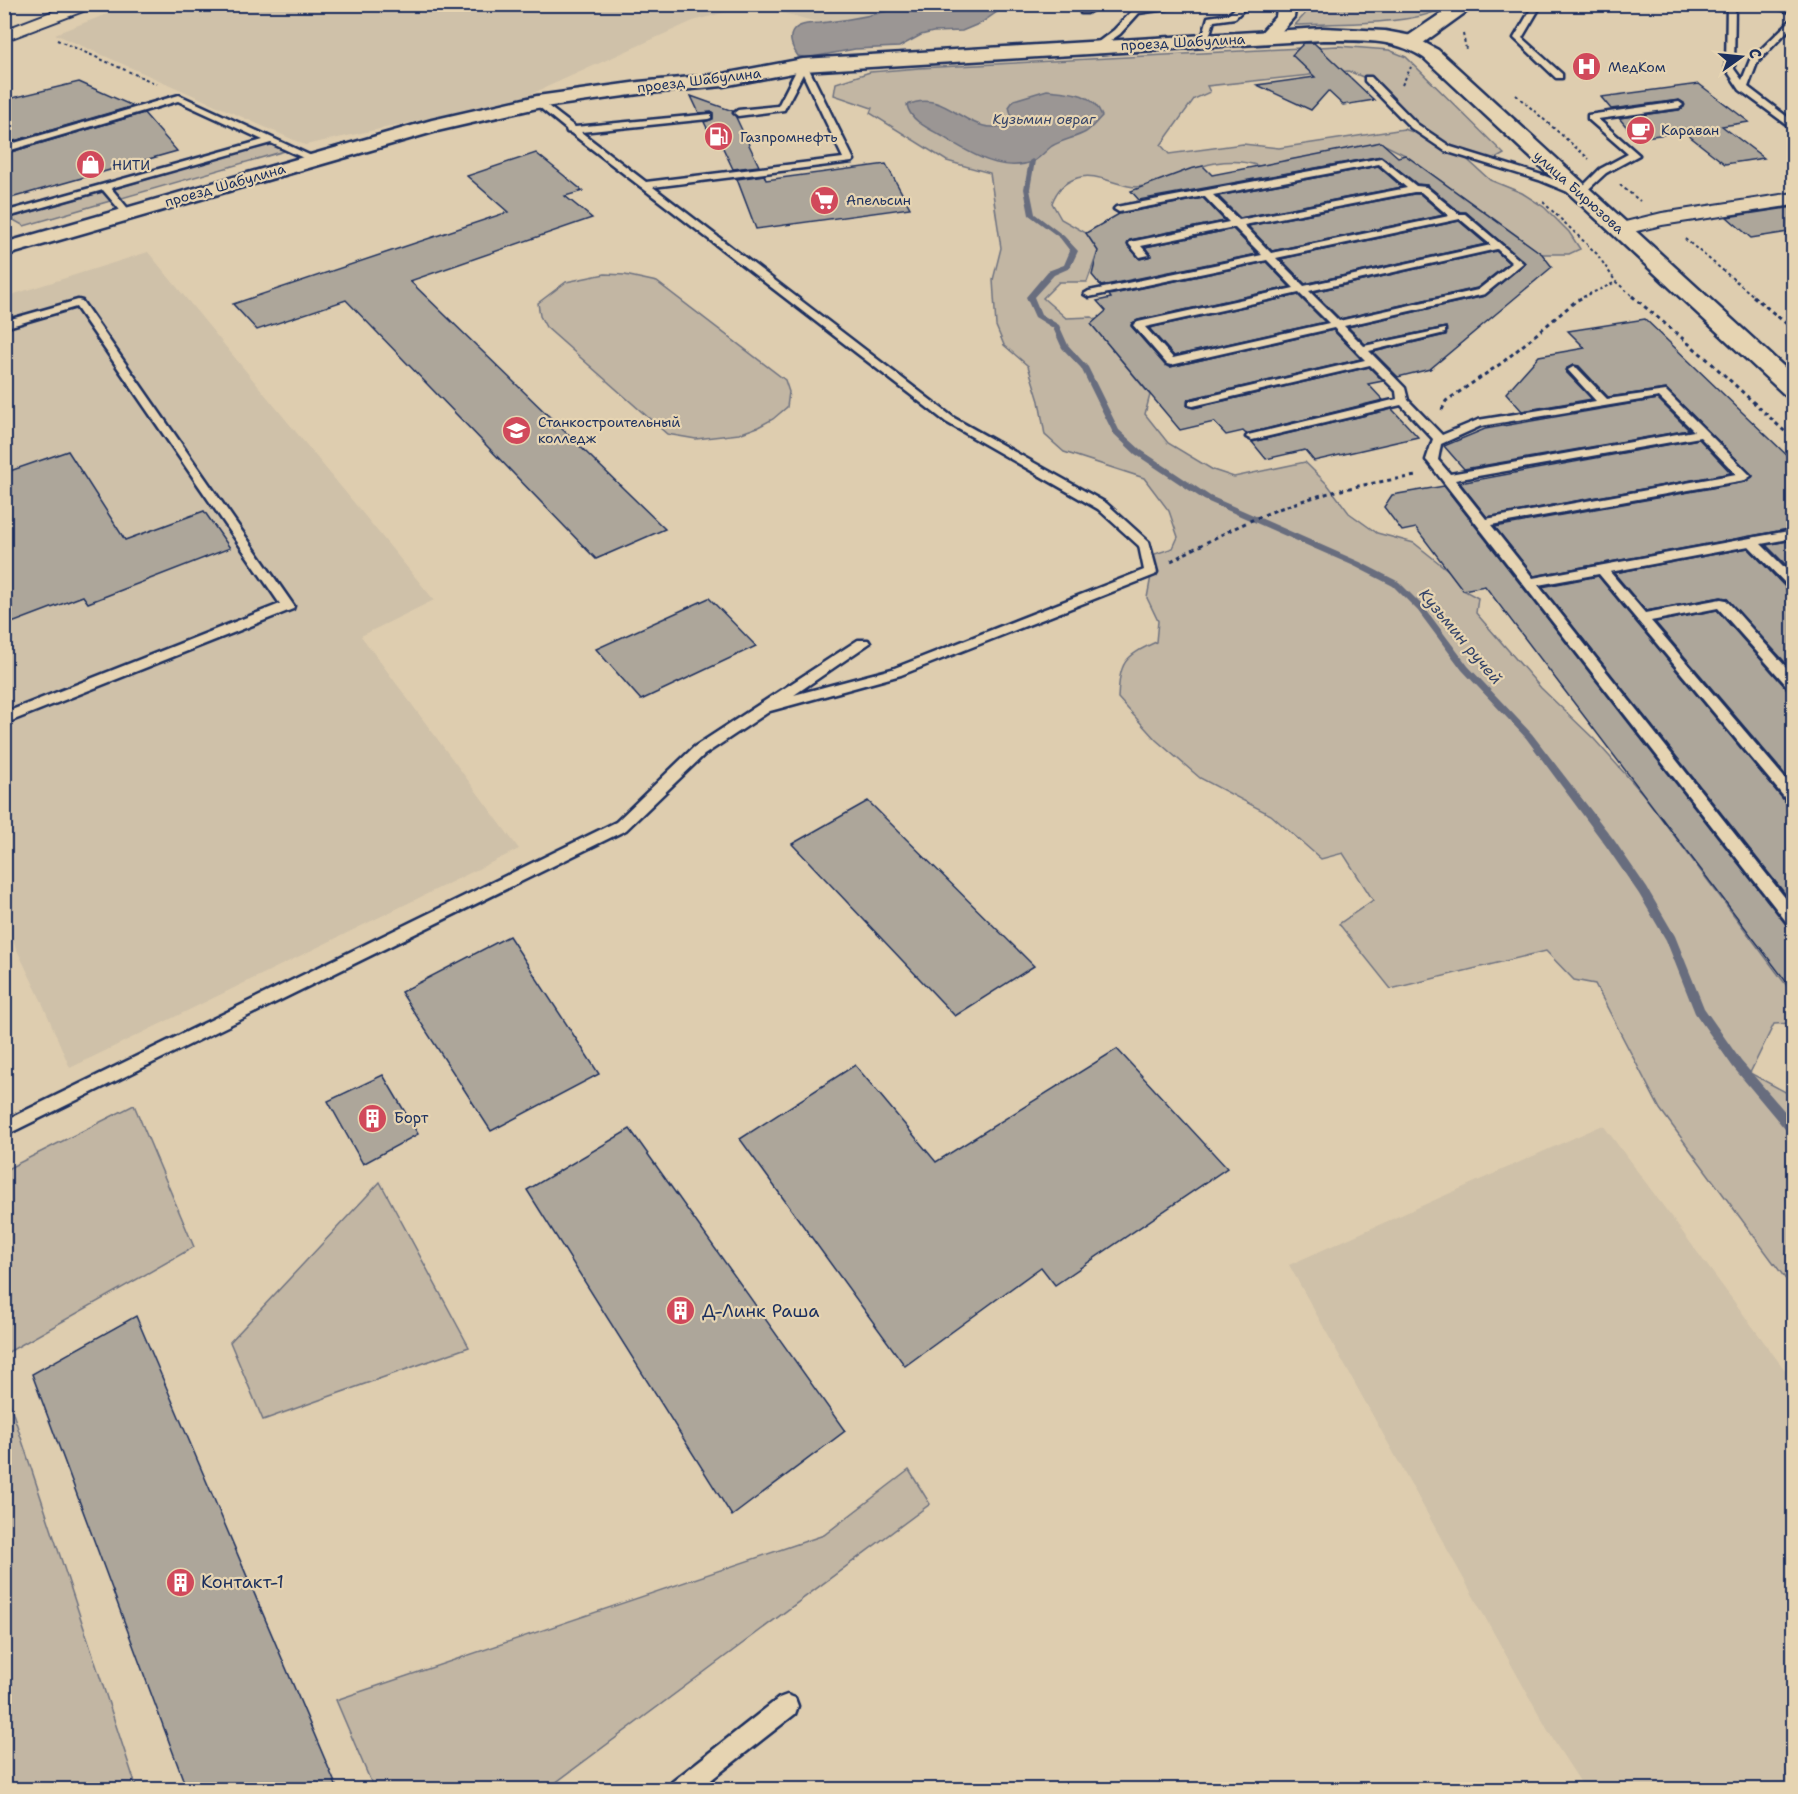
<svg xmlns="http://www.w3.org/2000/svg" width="1798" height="1794" font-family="'Shantell Sans',sans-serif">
<rect width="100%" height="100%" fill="#decdaf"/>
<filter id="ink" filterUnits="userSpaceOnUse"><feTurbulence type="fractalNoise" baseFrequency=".0167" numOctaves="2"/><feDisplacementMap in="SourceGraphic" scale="12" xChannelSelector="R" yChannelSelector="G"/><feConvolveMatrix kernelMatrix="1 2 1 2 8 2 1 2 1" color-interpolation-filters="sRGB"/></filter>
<g filter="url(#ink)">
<g fill="#cfc1a9">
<path d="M 133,4 L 751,4 L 751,5 L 693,21 L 520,99 L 305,145 L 55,34 Z"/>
<path d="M 753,5 L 894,5 L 847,30 Z"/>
<path d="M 148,252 L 434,600 L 361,636 L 519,849 L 70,1068 L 41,1000 L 5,925 L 5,297 Z"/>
<path d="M 1603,1125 L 1793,1381 L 1793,1789 L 1585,1789 L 1555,1743 L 1289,1265 Z"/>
</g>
<g fill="#c2b6a3" stroke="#6e7280" stroke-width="1.5" fill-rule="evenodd">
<path d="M 1302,5 L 1302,4 L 1445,5 C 1426,26 1326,23 1295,25 L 1305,14 Z"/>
<path d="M 1338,46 L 1389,50 L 1406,57 L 1504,154 L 1490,162 L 1460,153 L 1490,180 L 1522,193 L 1544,207 L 1569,232 L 1580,249 L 1569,254 L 1542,254 L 1405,155 L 1381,143 L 1259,166 C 1215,151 1183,177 1144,186 C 1122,191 1098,170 1077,178 C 1063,183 1057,190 1052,203 L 1061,219 L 1086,233 L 1098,251 L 1087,282 L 1059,282 L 1043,298 L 1066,318 L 1092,317 L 1096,320 L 1092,325 L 1150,395 L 1145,414 L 1168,443 L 1213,470 L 1234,477 L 1305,462 L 1328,485 L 1349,513 L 1377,533 L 1414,543 L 1449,571 L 1463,590 L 1478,598 L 1476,613 L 1541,688 L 1594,739 L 1643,794 L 1793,994 L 1793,1023 L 1774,1024 L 1750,1073 L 1793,1096 L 1793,1289 L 1660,1109 L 1595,984 L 1574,980 L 1546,951 L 1391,989 L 1339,924 L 1373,900 L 1343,853 L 1321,859 L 1271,815 L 1200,778 L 1156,740 L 1118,698 C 1120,662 1123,657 1156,642 L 1158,621 L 1147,598 L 1155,554 L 1173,548 L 1178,537 L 1169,511 L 1144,478 L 1064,452 L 1045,435 L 1039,401 L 1028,366 L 1004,345 L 996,326 L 993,280 L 1001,248 L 990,173 L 947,161 L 870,113 L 872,108 L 834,95 L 836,83 L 870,72 L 919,68 ZM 1348,71 L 1368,79 L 1425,136 L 1404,129 L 1279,148 L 1243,144 L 1169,154 L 1161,145 L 1194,99 L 1210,92 L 1207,86 Z"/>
<path d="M 272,143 L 288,150 L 122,198 L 114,189 Z"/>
<path d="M 102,192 L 110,201 L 24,226 L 10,218 Z"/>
<path d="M 605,274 L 625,275 L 657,282 L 785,380 L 789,392 L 787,407 L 773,419 L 758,427 L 739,434 L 696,439 L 667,434 L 546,327 L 540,316 L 538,303 L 566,282 Z"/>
<path d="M 134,1105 L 194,1247 L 5,1354 L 5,1170 Z"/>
<path d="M 380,1182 L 469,1347 L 263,1420 L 230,1342 Z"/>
<path d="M 5,1389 L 137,1789 L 5,1789 Z"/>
<path d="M 909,1470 L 930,1504 L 547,1789 L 374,1789 L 336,1700 L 824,1535 Z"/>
</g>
<g fill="#9b9694" stroke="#686d7e" stroke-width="1.5">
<path d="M 908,5 L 1007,5 L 981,23 L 962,31 L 933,32 L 921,35 L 899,47 L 855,49 L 807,58 L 798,56 C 793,49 787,38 794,30 C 799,24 813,23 820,23 C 850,20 880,14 908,5 Z"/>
<path d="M 1047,90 C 1070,92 1093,92 1102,116 C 1097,121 1092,128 1086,132 C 1075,138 1062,140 1052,146 C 1045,151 1041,157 1034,161 C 1001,175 967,151 940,135 C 927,128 910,120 907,105 C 950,86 968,144 1013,122 L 1009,107 L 1014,100 Z"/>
</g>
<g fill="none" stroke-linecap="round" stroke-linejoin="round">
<path fill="#686d7e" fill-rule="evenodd" d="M 1032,159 L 1035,161 L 1030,189 L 1035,214 L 1064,236 L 1078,251 L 1070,268 L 1054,275 L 1034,297 L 1041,314 L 1059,325 L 1068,345 L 1088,367 L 1119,430 L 1141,450 L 1210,496 L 1360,562 L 1399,582 L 1424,607 L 1468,666 L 1532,734 L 1614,840 L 1647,888 L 1675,936 L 1704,1008 L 1741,1061 L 1794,1122 L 1794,1136 L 1790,1135 L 1733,1067 L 1695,1013 L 1666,940 L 1639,894 L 1606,846 L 1526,738 L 1462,670 L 1418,611 L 1393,586 L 1354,566 L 1204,500 L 1135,454 L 1113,433 L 1081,368 L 1062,348 L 1053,328 L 1035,317 L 1026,297 L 1048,271 L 1064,265 L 1070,251 L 1060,238 L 1029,215 L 1024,189 L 1029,161 Z"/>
</g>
<g fill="#ada69a" stroke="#1b2f5e" stroke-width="1.5">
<path d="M 1304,43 L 1314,43 L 1374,100 L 1343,105 L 1328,91 L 1311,110 L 1257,85 L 1315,77 L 1292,55 Z"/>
<path d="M 79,82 L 133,106 L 4,144 L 4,100 Z"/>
<path d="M 1699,84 L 1749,122 L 1722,126 L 1764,158 L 1725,164 L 1684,132 L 1636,138 L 1619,118 L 1679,110 L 1684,107 L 1684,103 L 1679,100 L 1611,109 L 1601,97 Z"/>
<path d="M 691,96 L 733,111 L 759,166 L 733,169 L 721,144 L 714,142 L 704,122 L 713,119 L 713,112 L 699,113 Z"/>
<path d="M 144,113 L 177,151 L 4,200 L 4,154 Z"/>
<path d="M 1381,142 L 1398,157 L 1405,155 L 1542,254 L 1552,267 L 1430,369 L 1398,377 L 1373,352 L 1446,335 L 1446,327 L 1365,344 L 1348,327 L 1485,296 L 1525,263 L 1466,212 L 1460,212 L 1427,185 L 1417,184 L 1381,156 L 1139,200 L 1131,191 L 1190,169 L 1203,166 L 1212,175 Z"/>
<path d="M 536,153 L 583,191 L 565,196 L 592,218 L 410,281 L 665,529 L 596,559 L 346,300 L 257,330 L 233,304 L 508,212 L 467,176 Z"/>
<path d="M 886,164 L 910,208 L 756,229 L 737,179 L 764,175 L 766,180 Z"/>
<path d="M 1378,166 L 1402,187 L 1240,218 L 1218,196 Z"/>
<path d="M 1414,194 L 1420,194 L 1444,215 L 1272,251 L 1248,226 Z"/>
<path d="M 1203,198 L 1225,221 L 1130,240 L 1127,245 L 1140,259 L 1151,256 L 1145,247 L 1233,229 L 1257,254 L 1101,286 L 1092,275 L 1098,251 L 1086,233 L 1119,214 Z"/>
<path d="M 1794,207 L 1794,231 L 1751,238 L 1727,217 Z"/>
<path d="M 1459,221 L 1486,244 L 1305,284 L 1281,259 Z"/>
<path d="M 1496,251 L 1509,263 L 1477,288 L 1340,319 L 1313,292 Z"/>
<path d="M 1266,262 L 1290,287 L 1138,320 L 1132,323 L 1131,326 L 1165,365 L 1170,367 L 1333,330 L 1361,359 L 1188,399 L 1187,406 L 1194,408 L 1369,367 L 1383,381 L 1368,384 L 1383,400 L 1246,434 L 1243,431 L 1226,435 L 1214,422 L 1180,430 L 1091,324 L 1106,311 L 1097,301 L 1111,298 L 1109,295 Z"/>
<path d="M 1298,295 L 1325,322 L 1174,356 L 1149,328 Z"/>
<path d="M 1645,319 L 1794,462 L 1794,528 L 1534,576 L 1495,527 L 1745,482 L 1753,476 L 1666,389 L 1608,397 L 1579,366 L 1574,365 L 1567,368 L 1566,372 L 1592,399 L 1522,411 L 1506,393 L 1539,356 L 1585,348 L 1568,331 Z"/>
<path d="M 1658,399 L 1689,430 L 1464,469 L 1444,446 L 1485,429 Z"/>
<path d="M 1392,409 L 1418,437 L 1314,461 L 1305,450 L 1266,459 L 1252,442 Z"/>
<path d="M 1699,439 L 1731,473 L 1487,517 L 1460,483 Z"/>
<path d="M 68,451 L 125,540 L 204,511 L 230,548 L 88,603 L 83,596 L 4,626 L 4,473 Z"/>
<path d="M 1444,486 L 1787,926 L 1794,929 L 1794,992 L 1485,586 L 1463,590 L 1416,528 L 1402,531 L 1384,507 L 1392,495 Z"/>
<path d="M 1794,540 L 1794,573 L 1766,545 Z"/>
<path d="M 1748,548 L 1788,590 L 1794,591 L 1794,672 L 1726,598 L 1721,597 L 1646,611 L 1614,573 Z"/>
<path d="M 1598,576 L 1787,804 L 1794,806 L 1794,905 L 1542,587 Z"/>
<path d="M 709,598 L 756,646 L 641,700 L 596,649 Z"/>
<path d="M 1717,610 L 1787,689 L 1794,691 L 1794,785 L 1655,622 Z"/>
<path d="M 868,801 L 1034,966 L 955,1016 L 792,844 Z"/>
<path d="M 509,936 L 599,1074 L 491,1131 L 401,992 Z"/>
<path d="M 1117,1049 L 1227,1168 L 1055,1285 L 1041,1267 L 905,1366 L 740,1139 L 855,1065 L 936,1162 Z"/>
<path d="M 383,1075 L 418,1134 L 363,1164 L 328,1101 Z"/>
<path d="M 630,1129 L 845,1431 L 732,1516 L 527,1190 Z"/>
<path d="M 136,1316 L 338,1790 L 187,1790 L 32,1374 Z"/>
</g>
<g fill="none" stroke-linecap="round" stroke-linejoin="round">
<defs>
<g id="service">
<path d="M 1091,4 L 1102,4 L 1087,13 L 1081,13 L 1081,9 Z"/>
<path d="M 1171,4 L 1200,4 L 1139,13 L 1120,34 L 1100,48 L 1093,46 L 1114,30 L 1134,9 Z"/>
<path d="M 1240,4 L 1249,4 L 1235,18 L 1214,21 L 1208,40 L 1201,42 L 1208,17 L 1229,14 Z"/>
<path d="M 1534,4 L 1542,4 L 1522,38 L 1562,74 L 1562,78 L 1556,78 L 1514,38 Z"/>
<path d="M 1727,4 L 1735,4 L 1734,69 L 1742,80 L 1750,60 L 1794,17 L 1794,24 L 1757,63 L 1748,87 L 1794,122 L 1794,130 L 1740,90 L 1726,69 Z"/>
<path d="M 1764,4 L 1779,4 L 1794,8 L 1794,13 Z"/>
<path d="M 803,62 L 807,65 L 854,160 L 852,162 L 653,187 L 954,418 L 1106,503 L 1149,542 L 1157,572 L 1155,575 L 901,675 L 770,711 L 704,755 L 626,830 L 4,1136 L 4,1121 L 616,822 L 694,747 L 858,640 L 868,640 L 870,643 L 794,695 L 892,669 L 1144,570 L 1139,546 L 1098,509 L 946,422 L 571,133 L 567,132 L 566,129 L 533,102 L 540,100 L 575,127 L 711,114 L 711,118 L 708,119 L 581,132 L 646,182 L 843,158 L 803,74 L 784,110 L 738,116 L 734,113 L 738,110 L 778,106 L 799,65 Z"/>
<path d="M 1365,77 L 1371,77 L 1417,124 L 1451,147 L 1545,176 L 1579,190 L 1600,169 L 1628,154 L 1588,119 L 1588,115 L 1679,102 L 1683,105 L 1679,108 L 1598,119 L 1639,155 L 1606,173 L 1580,197 L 1539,180 L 1445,151 L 1411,128 L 1365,81 Z"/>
<path d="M 179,95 L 320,160 L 312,162 L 271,143 L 111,188 L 130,211 L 130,215 L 124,215 L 103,190 L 4,218 L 4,212 L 263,140 L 178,101 L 4,152 L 4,146 Z"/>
<path d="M 1381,158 L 1416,186 L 1426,187 L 1459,214 L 1465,214 L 1523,263 L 1485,294 L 1344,326 L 1364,346 L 1445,329 L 1445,333 L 1369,351 L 1405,388 L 1408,400 L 1442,435 L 1478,420 L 1596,401 L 1568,370 L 1573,367 L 1577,368 L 1607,399 L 1666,391 L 1751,476 L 1745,480 L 1491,525 L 1533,578 L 1794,530 L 1794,538 L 1761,544 L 1794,577 L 1794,589 L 1790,588 L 1749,546 L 1610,572 L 1645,613 L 1721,599 L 1726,600 L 1794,676 L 1794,689 L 1789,688 L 1718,608 L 1651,621 L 1794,789 L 1794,804 L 1789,803 L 1599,574 L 1538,585 L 1794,909 L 1794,927 L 1789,925 L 1428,462 L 1426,460 L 1433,439 L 1401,405 L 1252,440 L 1246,437 L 1248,435 L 1397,399 L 1396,391 L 1370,365 L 1193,406 L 1189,405 L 1189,401 L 1365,360 L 1334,328 L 1171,365 L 1167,364 L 1133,325 L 1138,322 L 1294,288 L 1267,260 L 1089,297 L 1084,294 L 1089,291 L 1262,255 L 1234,227 L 1141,246 L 1149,255 L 1140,257 L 1129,244 L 1130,242 L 1229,222 L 1204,196 L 1119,212 L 1114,209 L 1116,207 ZM 1379,164 L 1407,188 L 1239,220 L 1213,195 ZM 1414,192 L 1421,192 L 1449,216 L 1271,253 L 1244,225 ZM 1460,219 L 1491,245 L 1304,286 L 1276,258 ZM 1497,249 L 1512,263 L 1478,290 L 1339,321 L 1309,291 ZM 1299,293 L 1329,323 L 1173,358 L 1145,327 ZM 1659,397 L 1694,431 L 1450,474 L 1438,460 L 1441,444 L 1481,426 ZM 1700,437 L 1736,474 L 1486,519 L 1455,480 Z"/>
<path d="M 78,300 L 82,301 L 294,606 L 293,609 L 4,724 L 4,713 L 280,604 L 76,307 L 4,328 L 4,321 Z"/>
<path d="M 787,1695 L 795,1698 L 798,1706 L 795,1714 L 698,1790 L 669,1790 L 672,1782 L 779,1698 Z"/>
</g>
<g id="minor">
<path d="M 72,4 L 96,4 L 94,7 L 4,41 L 4,30 Z"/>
<path d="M 1794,193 L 1794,205 L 1662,225 L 1620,235 L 1613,233 L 1610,229 L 1613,225 L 1662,213 Z"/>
</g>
<g id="secondary">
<path d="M 1278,4 L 1296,4 L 1294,17 L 1273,41 L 1259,41 L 1257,37 L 1276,16 Z"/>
<path d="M 1455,4 L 1477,4 L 1419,46 L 1405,46 L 1403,42 L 1405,38 Z"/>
</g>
<path id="primary" d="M 1323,28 L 1385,31 L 1412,36 L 1438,50 L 1794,376 L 1794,397 L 1785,395 L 1424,58 C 1392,37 1360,41 1323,40 L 803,71 L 723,86 L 639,94 L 537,108 L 437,131 L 4,256 L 4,243 L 432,120 L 537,96 L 639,82 L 723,74 L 803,59 Z"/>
</defs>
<use href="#service" stroke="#1b2f5e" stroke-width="5"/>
<use href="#minor" stroke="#1b2f5e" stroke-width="4"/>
<use href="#secondary" stroke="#1b2f5e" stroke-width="5"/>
<use href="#primary" stroke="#1b2f5e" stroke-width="5"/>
<g stroke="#1b2f5e" stroke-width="2" stroke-dasharray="3 3" stroke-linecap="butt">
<path d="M 1463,34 L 1466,49"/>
<path d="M 57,40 L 157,84"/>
<path d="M 1402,85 L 1411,67"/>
<path d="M 1516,95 L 1589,159"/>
<path d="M 1620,185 L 1640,201"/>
<path d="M 1543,202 L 1597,254 L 1616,282 L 1634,297"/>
<path d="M 1685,239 L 1755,297"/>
<path d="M 1583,297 L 1616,282"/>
</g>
<g stroke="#1b2f5e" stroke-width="3" stroke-dasharray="4 4" stroke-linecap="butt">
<path d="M 1632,296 L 1707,359 L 1794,440"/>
<path d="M 1753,296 L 1794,330"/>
<path d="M 1442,410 L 1446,401 L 1503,362 L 1577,300 L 1586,296"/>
<path d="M 1171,561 C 1209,541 1247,520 1287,506 C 1329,491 1373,482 1417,476"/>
</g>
<use href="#service" fill="#e6d4b2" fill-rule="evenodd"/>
<use href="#minor" fill="#e6d4b2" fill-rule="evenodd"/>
<use href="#secondary" fill="#e6d4b2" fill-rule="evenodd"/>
<use href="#primary" fill="#e6d4b2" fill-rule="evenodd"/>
</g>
</g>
<defs>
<symbol id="hospital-disc" viewBox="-11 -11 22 22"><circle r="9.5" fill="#d1495b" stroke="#e6d4b2"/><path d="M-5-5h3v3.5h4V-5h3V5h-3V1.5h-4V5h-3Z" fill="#fff"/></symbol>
<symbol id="cafe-disc" viewBox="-11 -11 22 22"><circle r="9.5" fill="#d1495b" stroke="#e6d4b2"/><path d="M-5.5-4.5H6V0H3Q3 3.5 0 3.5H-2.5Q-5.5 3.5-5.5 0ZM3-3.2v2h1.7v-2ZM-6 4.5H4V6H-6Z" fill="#fff"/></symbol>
<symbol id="fuel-disc" viewBox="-11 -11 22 22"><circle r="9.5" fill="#d1495b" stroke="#e6d4b2"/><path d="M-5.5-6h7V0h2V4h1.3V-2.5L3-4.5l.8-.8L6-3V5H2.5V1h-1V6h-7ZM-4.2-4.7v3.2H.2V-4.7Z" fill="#fff"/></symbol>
<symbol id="shop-disc" viewBox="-11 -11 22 22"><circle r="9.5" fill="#d1495b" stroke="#e6d4b2"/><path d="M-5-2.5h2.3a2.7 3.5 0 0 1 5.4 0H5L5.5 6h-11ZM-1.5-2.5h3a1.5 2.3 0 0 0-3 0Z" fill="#fff"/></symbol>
<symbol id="supermarket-disc" viewBox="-11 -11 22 22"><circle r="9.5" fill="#d1495b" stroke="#e6d4b2"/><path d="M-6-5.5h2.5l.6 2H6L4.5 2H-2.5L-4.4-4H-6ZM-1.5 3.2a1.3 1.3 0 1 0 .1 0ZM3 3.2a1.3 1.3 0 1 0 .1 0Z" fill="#fff"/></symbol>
<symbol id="university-disc" viewBox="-11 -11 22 22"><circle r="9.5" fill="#d1495b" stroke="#e6d4b2"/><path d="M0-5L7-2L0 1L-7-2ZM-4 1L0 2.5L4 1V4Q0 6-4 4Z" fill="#fff"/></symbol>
<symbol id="building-disc" viewBox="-11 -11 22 22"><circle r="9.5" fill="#d1495b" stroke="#e6d4b2"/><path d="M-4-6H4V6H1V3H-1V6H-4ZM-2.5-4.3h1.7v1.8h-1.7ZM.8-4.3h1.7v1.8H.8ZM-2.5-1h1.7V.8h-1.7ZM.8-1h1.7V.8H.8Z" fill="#fff"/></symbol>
</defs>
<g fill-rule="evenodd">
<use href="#hospital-disc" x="1570" y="50" width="33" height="33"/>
<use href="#cafe-disc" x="1624" y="114" width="33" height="33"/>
<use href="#fuel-disc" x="702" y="120" width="33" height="33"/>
<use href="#shop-disc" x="74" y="148" width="33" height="33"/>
<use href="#supermarket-disc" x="808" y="184" width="33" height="33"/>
<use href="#university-disc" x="500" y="414" width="33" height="33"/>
<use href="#building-disc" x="356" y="1102" width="33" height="33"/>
<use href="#building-disc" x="664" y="1294" width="33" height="33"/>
<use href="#building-disc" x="164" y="1566" width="33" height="33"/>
</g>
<g text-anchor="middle" stroke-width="4.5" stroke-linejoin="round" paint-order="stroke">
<g font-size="14" fill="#1b2f5e" stroke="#e6d4b2">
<text transform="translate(1183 42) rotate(-3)" y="5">проезд Шабулина</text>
<text transform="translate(699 80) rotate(-7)" y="5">проезд Шабулина</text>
<text transform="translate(225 185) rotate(-16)" y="5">проезд Шабулина</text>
<text transform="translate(1579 192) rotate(42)" y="5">улица Бирюзова</text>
</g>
<g font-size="14" fill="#1b2f5e" stroke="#e6d4b2" text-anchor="start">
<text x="1608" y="72">МедКом</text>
<text x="1661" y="135">Караван</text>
<text x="740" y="142">Газпромнефть</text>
<text x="112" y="170">НИТИ</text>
<text x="846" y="205">Апельсин</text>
<text x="538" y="427">Станкостроительный<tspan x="538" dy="16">колледж</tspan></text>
</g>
<g font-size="14" font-style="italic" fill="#354469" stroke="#e6d4b2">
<text x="1044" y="124">Кузьмин овраг</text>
</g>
<g font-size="15" fill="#1b2f5e" stroke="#e6d4b2" text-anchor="start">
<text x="394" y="1123">Борт</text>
</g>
<g font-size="16" font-style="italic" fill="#354469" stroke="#e6d4b2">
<text transform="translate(1461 636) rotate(50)" y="6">Кузьмин ручей</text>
</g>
<g font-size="18" fill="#1b2f5e" stroke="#e6d4b2" text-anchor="start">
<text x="702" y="1317">Д-Линк Раша</text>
<text x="201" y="1588">Контакт-1</text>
</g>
</g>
<rect width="1798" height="1794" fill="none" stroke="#e6d4b2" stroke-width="24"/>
<rect x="12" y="12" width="1774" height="1770" fill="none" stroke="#1b2f5e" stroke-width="2" filter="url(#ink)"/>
<g transform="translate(1741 57) rotate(75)" stroke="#e6d4b2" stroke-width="4.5" paint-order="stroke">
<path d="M0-4.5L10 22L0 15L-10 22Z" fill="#1b2f5e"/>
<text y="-9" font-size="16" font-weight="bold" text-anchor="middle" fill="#1b2f5e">С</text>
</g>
</svg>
